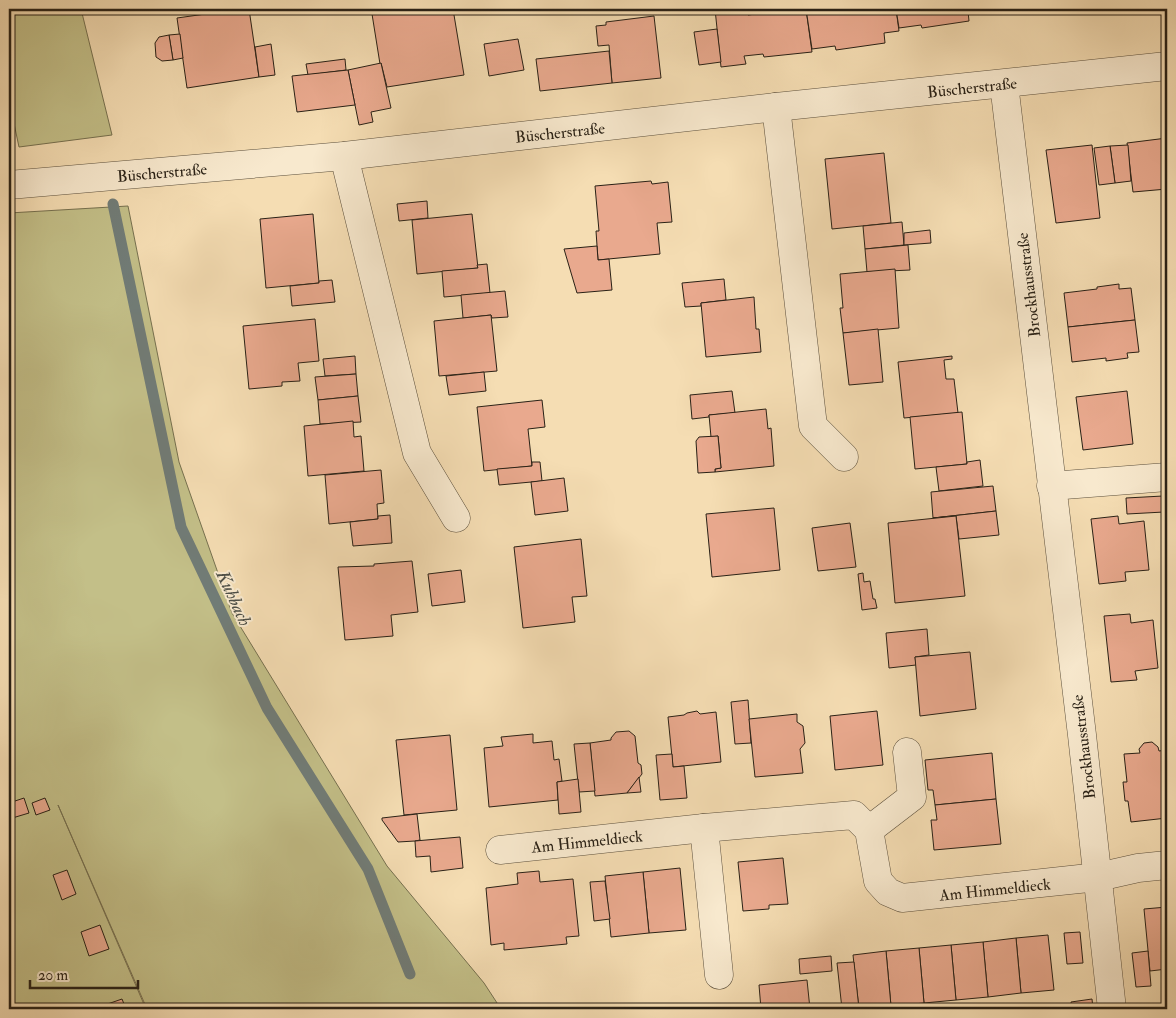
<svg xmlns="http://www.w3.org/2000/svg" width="1176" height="1018" font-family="'IM FELL Double Pica',serif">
<rect width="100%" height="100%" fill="#f5ddb3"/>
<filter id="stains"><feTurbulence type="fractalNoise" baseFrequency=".004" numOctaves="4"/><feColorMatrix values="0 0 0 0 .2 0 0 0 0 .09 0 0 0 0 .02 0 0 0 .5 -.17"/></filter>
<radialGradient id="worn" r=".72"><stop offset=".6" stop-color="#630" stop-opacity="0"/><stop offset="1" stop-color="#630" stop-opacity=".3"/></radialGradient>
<g fill="#c3bf88" stroke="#76704f">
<path d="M 9,9 L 81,9 L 112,135 L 19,147 L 9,100 Z"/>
<path d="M 128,206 L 179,462 L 232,613 L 387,866 L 484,983 L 501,1009 L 147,1009 L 58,805 L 146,1009 L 9,1009 L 9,213 Z"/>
</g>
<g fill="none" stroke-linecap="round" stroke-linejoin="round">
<path stroke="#717c77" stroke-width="11" d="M 113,204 L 181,527 L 267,708 L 368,869 L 410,974"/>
</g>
<g fill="#e9a98e" stroke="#292116">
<path d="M 216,9 L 241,9 L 216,12 Z"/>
<path d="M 241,9 L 249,9 L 259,77 L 187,88 L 177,18 Z"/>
<path d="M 402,9 L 453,9 L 464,75 L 387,87 L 381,63 L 380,64 L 372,14 Z"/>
<path d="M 715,9 L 747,9 L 748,15 L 779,11 L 779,9 L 806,9 L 812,52 L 764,57 L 763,54 L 744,56 L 746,64 L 721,67 Z"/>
<path d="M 806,9 L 896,9 L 899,31 L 884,33 L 885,43 L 836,50 L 835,46 L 812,49 Z"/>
<path d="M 896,9 L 982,9 L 968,11 L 969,21 L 922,28 L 921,25 L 899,28 Z"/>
<path d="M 654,16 L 661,78 L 612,83 L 609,45 L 598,46 L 596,26 L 606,25 L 606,22 Z"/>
<path d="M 717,29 L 721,62 L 699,65 L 694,32 Z"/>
<path d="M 180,34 L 183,58 L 173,60 L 169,35 Z"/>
<path d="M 169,35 L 173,60 L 162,61 L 156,57 L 155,43 L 159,37 Z"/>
<path d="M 518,39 L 524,70 L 489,76 L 484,44 Z"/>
<path d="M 271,44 L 275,75 L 259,77 L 255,47 Z"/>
<path d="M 609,51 L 612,83 L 540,91 L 536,59 Z"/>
<path d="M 345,59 L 346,70 L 308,75 L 306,64 Z"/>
<path d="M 381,63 L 391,108 L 371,112 L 373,122 L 359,125 L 348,70 Z"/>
<path d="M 348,70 L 355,105 L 297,112 L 292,76 Z"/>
<path d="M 1167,138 L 1167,189 L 1133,192 L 1127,143 Z"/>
<path d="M 1092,145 L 1100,218 L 1056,223 L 1046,150 Z"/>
<path d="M 1128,145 L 1131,181 L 1115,183 L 1110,146 Z"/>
<path d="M 1110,146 L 1115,183 L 1099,185 L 1094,148 Z"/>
<path d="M 884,153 L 891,223 L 832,229 L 825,159 Z"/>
<path d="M 651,181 L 652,184 L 668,182 L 672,222 L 657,223 L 660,254 L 598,260 L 596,231 L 599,231 L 595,186 Z"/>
<path d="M 427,201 L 428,218 L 399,221 L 397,204 Z"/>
<path d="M 313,214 L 319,283 L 266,288 L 260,219 Z"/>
<path d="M 472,214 L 478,268 L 417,274 L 412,220 Z"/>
<path d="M 902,222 L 904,245 L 865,249 L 863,226 Z"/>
<path d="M 930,230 L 931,243 L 904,245 L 904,233 Z"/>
<path d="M 908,245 L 910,270 L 867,272 L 865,249 Z"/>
<path d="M 597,246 L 598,260 L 609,259 L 612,290 L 577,293 L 564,249 Z"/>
<path d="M 487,264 L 490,293 L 444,297 L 442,271 L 478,268 L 477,265 Z"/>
<path d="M 895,269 L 899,328 L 843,333 L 840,308 L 843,308 L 840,274 Z"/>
<path d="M 724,279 L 726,300 L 701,303 L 701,306 L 685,307 L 682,283 Z"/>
<path d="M 332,280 L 335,302 L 292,306 L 290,286 L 319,283 L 319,281 Z"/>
<path d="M 1119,284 L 1119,289 L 1131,288 L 1135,320 L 1068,327 L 1064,293 L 1097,289 L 1097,287 Z"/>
<path d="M 505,291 L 508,317 L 492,318 L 491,315 L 463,318 L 461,295 Z"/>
<path d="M 754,297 L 756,329 L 759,329 L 761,352 L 706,357 L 701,303 Z"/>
<path d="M 491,315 L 497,371 L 439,376 L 434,321 Z"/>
<path d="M 315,319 L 319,361 L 298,363 L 300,381 L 282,382 L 282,386 L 249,389 L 243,326 Z"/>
<path d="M 1135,320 L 1139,352 L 1127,353 L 1128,358 L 1106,361 L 1106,358 L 1072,362 L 1068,327 Z"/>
<path d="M 878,329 L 883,382 L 849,385 L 843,333 Z"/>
<path d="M 355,356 L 356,374 L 325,376 L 323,359 Z"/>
<path d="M 952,356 L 952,359 L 944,360 L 946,379 L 954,379 L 958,413 L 904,418 L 898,362 Z"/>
<path d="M 484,372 L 486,391 L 449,395 L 446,376 Z"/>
<path d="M 356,374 L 358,396 L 318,400 L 315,377 Z"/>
<path d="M 732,391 L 735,413 L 709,415 L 709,417 L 692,419 L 690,395 Z"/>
<path d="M 1127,391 L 1133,444 L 1083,450 L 1076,397 Z"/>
<path d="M 358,396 L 361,422 L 320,424 L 318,400 Z"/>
<path d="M 542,400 L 545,427 L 528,429 L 532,466 L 484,471 L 477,407 Z"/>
<path d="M 766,409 L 768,429 L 771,428 L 774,466 L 715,472 L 715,469 L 721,468 L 718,436 L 711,437 L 709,415 Z"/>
<path d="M 962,412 L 967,464 L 915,469 L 910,417 Z"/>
<path d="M 353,421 L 354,437 L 361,436 L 364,471 L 308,476 L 304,426 Z"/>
<path d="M 718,436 L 721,468 L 715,469 L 715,472 L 698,473 L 696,441 L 699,437 Z"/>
<path d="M 980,460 L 983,486 L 939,491 L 936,467 L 967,464 L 967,462 Z"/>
<path d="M 532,462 L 540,462 L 542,481 L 499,485 L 497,469 L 532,466 Z"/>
<path d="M 381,470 L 384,503 L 377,504 L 378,519 L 329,524 L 325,475 Z"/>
<path d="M 564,478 L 568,511 L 535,515 L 531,482 Z"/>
<path d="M 993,486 L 996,511 L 933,518 L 931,492 Z"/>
<path d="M 1163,496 L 1164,512 L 1127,514 L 1126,498 Z"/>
<path d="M 774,508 L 780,570 L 712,577 L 706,514 Z"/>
<path d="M 996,511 L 999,535 L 959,539 L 956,516 L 933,518 Z"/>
<path d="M 390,515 L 392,543 L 353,546 L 350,522 L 378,519 L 378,516 Z"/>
<path d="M 956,516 L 965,596 L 895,603 L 888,523 Z"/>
<path d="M 1118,516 L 1119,524 L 1144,521 L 1149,570 L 1125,572 L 1126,581 L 1099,584 L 1091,519 Z"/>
<path d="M 850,523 L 856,567 L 818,571 L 812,528 Z"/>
<path d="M 581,539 L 587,596 L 572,597 L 575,622 L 523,628 L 514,547 Z"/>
<path d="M 412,561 L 418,612 L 391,615 L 393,636 L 345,640 L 338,567 L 374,566 L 374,564 Z"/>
<path d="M 461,570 L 465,602 L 432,606 L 428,574 Z"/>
<path d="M 863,573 L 864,582 L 870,581 L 873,599 L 875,599 L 877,608 L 862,610 L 858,574 Z"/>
<path d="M 1130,614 L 1131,623 L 1153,620 L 1158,668 L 1135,671 L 1137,680 L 1111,682 L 1104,616 Z"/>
<path d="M 927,629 L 929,655 L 915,657 L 916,665 L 889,668 L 886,633 Z"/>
<path d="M 970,652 L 976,709 L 920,716 L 915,657 Z"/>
<path d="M 748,700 L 751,743 L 735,744 L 731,702 Z"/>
<path d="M 697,711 L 700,714 L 716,712 L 721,762 L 673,767 L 668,717 L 684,715 L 687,713 Z"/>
<path d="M 877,711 L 883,765 L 835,770 L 830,716 Z"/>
<path d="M 797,714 L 797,722 L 803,726 L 805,743 L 800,749 L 803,773 L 755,777 L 749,719 Z"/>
<path d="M 629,731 L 635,736 L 638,763 L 641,765 L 642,774 L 627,793 L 595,796 L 590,743 L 611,740 L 611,738 L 616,732 Z"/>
<path d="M 533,734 L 533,743 L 552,741 L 554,760 L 559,759 L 562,781 L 557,782 L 558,800 L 489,807 L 484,748 L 503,746 L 501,737 Z"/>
<path d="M 450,735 L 457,810 L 404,815 L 396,740 Z"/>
<path d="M 1152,742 L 1158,747 L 1159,751 L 1167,750 L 1167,818 L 1131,822 L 1128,801 L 1125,801 L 1123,782 L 1127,782 L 1124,754 L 1140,753 L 1139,749 L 1144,743 Z"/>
<path d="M 590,743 L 595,791 L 579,792 L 574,744 Z"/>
<path d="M 992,753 L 996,799 L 935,805 L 933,790 L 928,790 L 925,760 Z"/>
<path d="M 672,754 L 673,767 L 684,766 L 687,798 L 660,800 L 656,755 Z"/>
<path d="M 639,777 L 641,792 L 627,793 Z"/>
<path d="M 578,779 L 581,812 L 559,814 L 557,782 Z"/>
<path d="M 24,798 L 29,813 L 9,819 L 9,803 Z"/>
<path d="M 45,798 L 50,810 L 36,815 L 32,803 Z"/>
<path d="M 996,799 L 1001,844 L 934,850 L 931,820 L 937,820 L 935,805 Z"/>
<path d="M 417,814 L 420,840 L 415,841 L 398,842 L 382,820 L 382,818 Z"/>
<path d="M 460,837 L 463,868 L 431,872 L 430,856 L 416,857 L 415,841 Z"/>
<path d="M 783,858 L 788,904 L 769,905 L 769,909 L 743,911 L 738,862 Z"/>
<path d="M 680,868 L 686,930 L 649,933 L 643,872 Z"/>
<path d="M 67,870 L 76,894 L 62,900 L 53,875 Z"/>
<path d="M 539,871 L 540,882 L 573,879 L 579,936 L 566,937 L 567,944 L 504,950 L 504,943 L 491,945 L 486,888 L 518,884 L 517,873 Z"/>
<path d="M 643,872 L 649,933 L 611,937 L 605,876 Z"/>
<path d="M 605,881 L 610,919 L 594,921 L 590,882 Z"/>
<path d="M 1167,907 L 1167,969 L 1150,971 L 1144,909 Z"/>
<path d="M 100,925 L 109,949 L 89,956 L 81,932 Z"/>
<path d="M 1080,932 L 1083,963 L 1067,964 L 1064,933 Z"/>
<path d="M 1048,935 L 1054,990 L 1021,993 L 1016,938 Z"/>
<path d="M 1016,938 L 1021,993 L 988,997 L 983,942 Z"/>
<path d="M 983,942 L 988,997 L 956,1000 L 951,945 Z"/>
<path d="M 951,945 L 956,1000 L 924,1003 L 919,948 Z"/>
<path d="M 919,948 L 924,1003 L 891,1006 L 886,951 Z"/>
<path d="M 886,951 L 891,1006 L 859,1009 L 853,955 Z"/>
<path d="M 1148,951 L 1151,986 L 1136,987 L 1132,953 Z"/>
<path d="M 831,956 L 832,971 L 800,974 L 799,959 Z"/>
<path d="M 854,962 L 859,1009 L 842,1009 L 837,963 Z"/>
<path d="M 807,980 L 810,1009 L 761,1009 L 759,985 Z"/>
<path d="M 122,999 L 126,1009 L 97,1009 L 96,1008 Z"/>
<path d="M 1092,999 L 1093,1009 L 1072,1009 L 1071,1002 Z"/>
<path d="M 691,1004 L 691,1009 L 664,1009 L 664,1007 Z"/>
</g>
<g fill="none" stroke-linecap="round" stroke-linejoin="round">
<defs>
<g id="minor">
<path d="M 1004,84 L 1082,735 L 1112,1009"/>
<path d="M 776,107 L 813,426 L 844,457"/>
<path d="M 344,156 L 417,453 L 456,518"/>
<path d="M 9,185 L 344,156 L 776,107 L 1167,66"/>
<path d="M 1051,486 L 1167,477"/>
<path d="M 704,828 L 719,975"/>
<path d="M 869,830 L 912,797 L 907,752"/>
<path d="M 500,850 L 704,828 L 854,815 L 869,830 L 878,881 L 888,892 L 902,898 L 1098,877 L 1138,868 L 1167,865"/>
</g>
</defs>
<use href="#minor" stroke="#5c503d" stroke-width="29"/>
<use href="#minor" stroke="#f8e9ce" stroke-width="28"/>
</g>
<g text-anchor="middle" stroke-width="4" stroke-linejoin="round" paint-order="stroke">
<g font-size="16" fill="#292116" stroke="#f8e9ce">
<text transform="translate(972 87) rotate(-6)" y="6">Büscherstraße</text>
<text transform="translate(560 132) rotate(-6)" y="6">Büscherstraße</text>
<text transform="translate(162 172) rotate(-5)" y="6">Büscherstraße</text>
<text transform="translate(1028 285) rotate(-97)" y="6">Brockhausstraße</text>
<text transform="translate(1083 747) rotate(-97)" y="6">Brockhausstraße</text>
<text transform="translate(587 841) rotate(-6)" y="6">Am Himmeldieck</text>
<text transform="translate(995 889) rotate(-6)" y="6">Am Himmeldieck</text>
</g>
<g font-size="18" font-style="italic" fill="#4d4f47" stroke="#f8e9ce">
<text transform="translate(234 598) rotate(65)" y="6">Kuhbach</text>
</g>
</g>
<rect width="1176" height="1018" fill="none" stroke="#f5ddb3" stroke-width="30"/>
<rect x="10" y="10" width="1156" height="998" fill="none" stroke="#292116" stroke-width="2.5"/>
<rect x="15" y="15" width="1146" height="988" fill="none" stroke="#292116"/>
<path d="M30 980v8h108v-8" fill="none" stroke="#292116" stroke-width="2.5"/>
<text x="38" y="980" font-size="15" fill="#292116" stroke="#f8e9ce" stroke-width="4" paint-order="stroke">20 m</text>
<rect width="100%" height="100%" filter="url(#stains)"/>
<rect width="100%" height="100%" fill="url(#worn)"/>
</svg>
